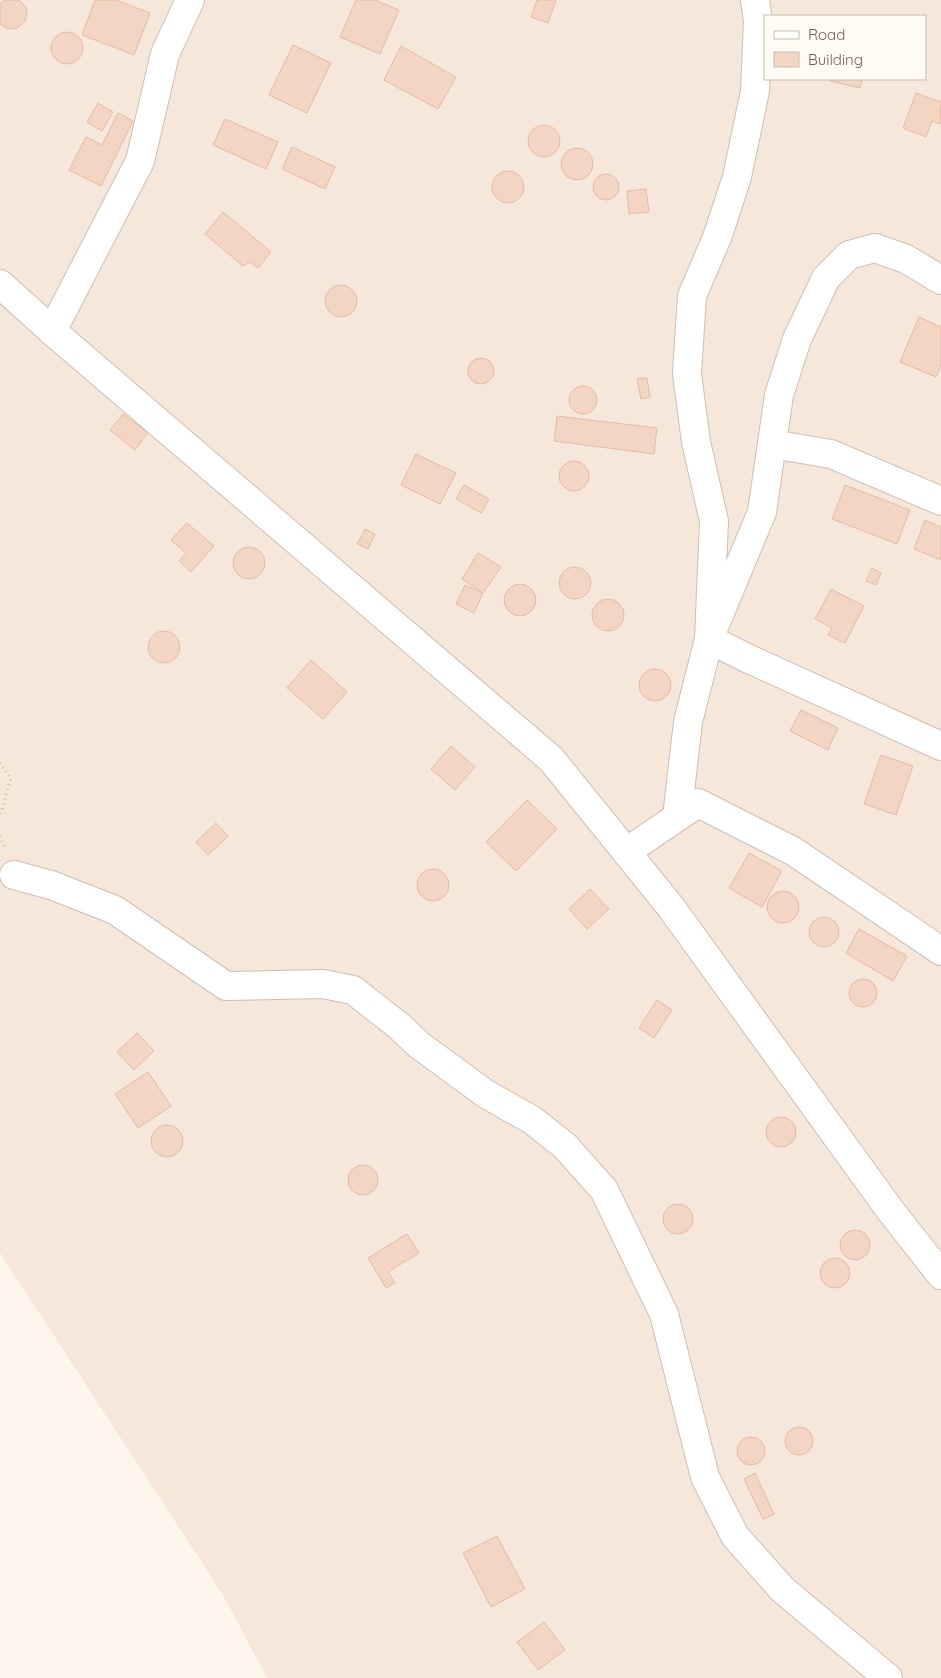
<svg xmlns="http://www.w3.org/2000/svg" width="941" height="1678" font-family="Quicksand,sans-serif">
<rect width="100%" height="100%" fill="#fdf6ec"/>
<path fill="#f5e8da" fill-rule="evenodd" d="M 0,0 L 941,0 L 941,1678 L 267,1678 L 223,1595 L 0,1253 ZM 765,16 L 925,16 L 925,79 L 765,79 Z"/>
<g fill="#f3d5c3" stroke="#e6bba3">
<path d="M 5,0 L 19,0 L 26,7 L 27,11 L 25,21 L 18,28 L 8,29 L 0,24 L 0,4 Z"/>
<path d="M 95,0 L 116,0 L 150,13 L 134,55 L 82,35 Z"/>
<path d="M 356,0 L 375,0 L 399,10 L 380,54 L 340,37 Z"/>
<path d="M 537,0 L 556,0 L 548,23 L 531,17 Z"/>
<circle cx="67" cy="48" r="16"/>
<path d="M 293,45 L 331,63 L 307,113 L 269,95 Z"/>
<path d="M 401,46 L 456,77 L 438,109 L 384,80 Z"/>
<path d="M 830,79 L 862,79 L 860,88 L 830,81 Z"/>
<path d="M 916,93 L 941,102 L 940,124 L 932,121 L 926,137 L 903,128 Z"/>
<path d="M 98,103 L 113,112 L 102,131 L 87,122 Z"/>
<path d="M 118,113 L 133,121 L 101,186 L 69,170 L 86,137 L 102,145 Z"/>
<path d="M 225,119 L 278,142 L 266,169 L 213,145 Z"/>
<circle cx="544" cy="141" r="16"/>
<path d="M 292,147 L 335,167 L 325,189 L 282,169 Z"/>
<circle cx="577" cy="164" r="16"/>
<circle cx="508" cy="187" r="16"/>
<circle cx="606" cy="187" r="13"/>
<path d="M 646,189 L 649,212 L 629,214 L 627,191 Z"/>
<path d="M 223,212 L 271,252 L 258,268 L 250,262 L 243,266 L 205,234 Z"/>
<circle cx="341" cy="301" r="16"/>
<path d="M 919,317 L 941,327 L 941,365 L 936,377 L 900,362 Z"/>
<circle cx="481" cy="371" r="13"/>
<path d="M 647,378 L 650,397 L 641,399 L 637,379 Z"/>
<circle cx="583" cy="400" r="14"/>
<path d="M 123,414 L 148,433 L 135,450 L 110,430 Z"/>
<path d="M 557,416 L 657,428 L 654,454 L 554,441 Z"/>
<path d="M 416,454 L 456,473 L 440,504 L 401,485 Z"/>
<circle cx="574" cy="476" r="15"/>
<path d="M 464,485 L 489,499 L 481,513 L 456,499 Z"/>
<path d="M 845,485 L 910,510 L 897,544 L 832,519 Z"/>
<path d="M 925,520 L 941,527 L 941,560 L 914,549 Z"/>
<path d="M 187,523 L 214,546 L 191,572 L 179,561 L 186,553 L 171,540 Z"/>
<path d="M 365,529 L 375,534 L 368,549 L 357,544 Z"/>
<circle cx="249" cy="563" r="16"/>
<path d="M 478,553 L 501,567 L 483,593 L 462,579 Z"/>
<circle cx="575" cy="583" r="16"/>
<path d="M 872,568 L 881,573 L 876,585 L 866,581 Z"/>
<circle cx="520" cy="600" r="16"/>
<path d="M 465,585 L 483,593 L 474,613 L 456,604 Z"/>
<path d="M 831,589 L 864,606 L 845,643 L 828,635 L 832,628 L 815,619 Z"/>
<circle cx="608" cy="615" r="16"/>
<circle cx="164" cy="647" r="16"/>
<path d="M 311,660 L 347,692 L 323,719 L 287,688 Z"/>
<circle cx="655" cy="685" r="16"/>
<path d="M 801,710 L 838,728 L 828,750 L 790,731 Z"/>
<path d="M 451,746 L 475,767 L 455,790 L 431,769 Z"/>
<path d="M 881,755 L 913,766 L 896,815 L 864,804 Z"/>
<path d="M 527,800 L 557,829 L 516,871 L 486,842 Z"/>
<path d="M 216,823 L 228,836 L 208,855 L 196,842 Z"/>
<path d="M 749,853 L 782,871 L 762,907 L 729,888 Z"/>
<circle cx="433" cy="885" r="16"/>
<path d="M 590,889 L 609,909 L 587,929 L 569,909 Z"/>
<circle cx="783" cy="907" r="16"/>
<circle cx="824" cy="932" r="15"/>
<path d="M 859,929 L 907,956 L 893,981 L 846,953 Z"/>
<circle cx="863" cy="993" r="14"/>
<path d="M 657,1000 L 672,1010 L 654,1038 L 639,1028 Z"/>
<path d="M 137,1033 L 154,1051 L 134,1070 L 117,1052 Z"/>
<path d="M 148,1072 L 171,1106 L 138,1128 L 115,1094 Z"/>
<circle cx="781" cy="1132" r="15"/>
<circle cx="167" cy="1141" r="16"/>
<circle cx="363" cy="1180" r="15"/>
<circle cx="678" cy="1219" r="15"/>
<circle cx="855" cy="1245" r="15"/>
<path d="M 407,1234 L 419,1253 L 388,1272 L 395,1283 L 386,1288 L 368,1258 Z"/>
<circle cx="835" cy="1273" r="15"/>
<circle cx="799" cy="1441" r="14"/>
<circle cx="751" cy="1451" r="14"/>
<path d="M 755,1473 L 774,1514 L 763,1519 L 744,1479 Z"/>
<path d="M 497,1536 L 525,1589 L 491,1607 L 463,1553 Z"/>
<path d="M 544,1622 L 565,1650 L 538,1670 L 517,1642 Z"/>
</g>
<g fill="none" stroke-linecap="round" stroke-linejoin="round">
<defs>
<g id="street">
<path d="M 755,0 L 758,21 L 755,91 L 737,177 L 718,235 L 692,296 L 687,374 L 696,442 L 714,521 L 709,639 L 749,659 L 941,746"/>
<path d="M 0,284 L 52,331 L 551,759 L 670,906 L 890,1210 L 941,1275"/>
<path d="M 52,331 L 140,161 L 165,54 L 190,0"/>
<path d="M 772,444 L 831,454 L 941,501"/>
<path d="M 677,817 L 688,722 L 709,639 L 762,512 L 779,395 L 797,339 L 826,278 L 849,255 L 875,248 L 906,259 L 941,280"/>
<path d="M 626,852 L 698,803 L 793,851 L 941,951"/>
<path d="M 14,875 L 51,885 L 115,910 L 226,986 L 323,984 L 353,990 L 399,1026 L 419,1045 L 486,1094 L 532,1120 L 565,1146 L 604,1190 L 664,1314 L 705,1477 L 735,1536 L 782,1589 L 888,1678"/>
</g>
</defs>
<use href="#street" stroke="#d1beb0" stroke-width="30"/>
<g stroke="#d9b8a5" stroke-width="3" stroke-dasharray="1 4" stroke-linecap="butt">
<path d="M 0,763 L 11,778 L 0,816"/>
<path d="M 0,836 L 5,849"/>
</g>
<use href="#street" stroke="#fff" stroke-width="28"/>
</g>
<rect x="764" y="15" width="162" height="65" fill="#fffaf3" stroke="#cabbb1"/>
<rect x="774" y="31" width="25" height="8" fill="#ffffff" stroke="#cabbb1"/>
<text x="808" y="40" font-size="15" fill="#7a5c4d">Road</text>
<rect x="774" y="52" width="25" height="15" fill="#f3d5c3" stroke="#cabbb1"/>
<text x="808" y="65" font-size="15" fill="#7a5c4d">Building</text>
</svg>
